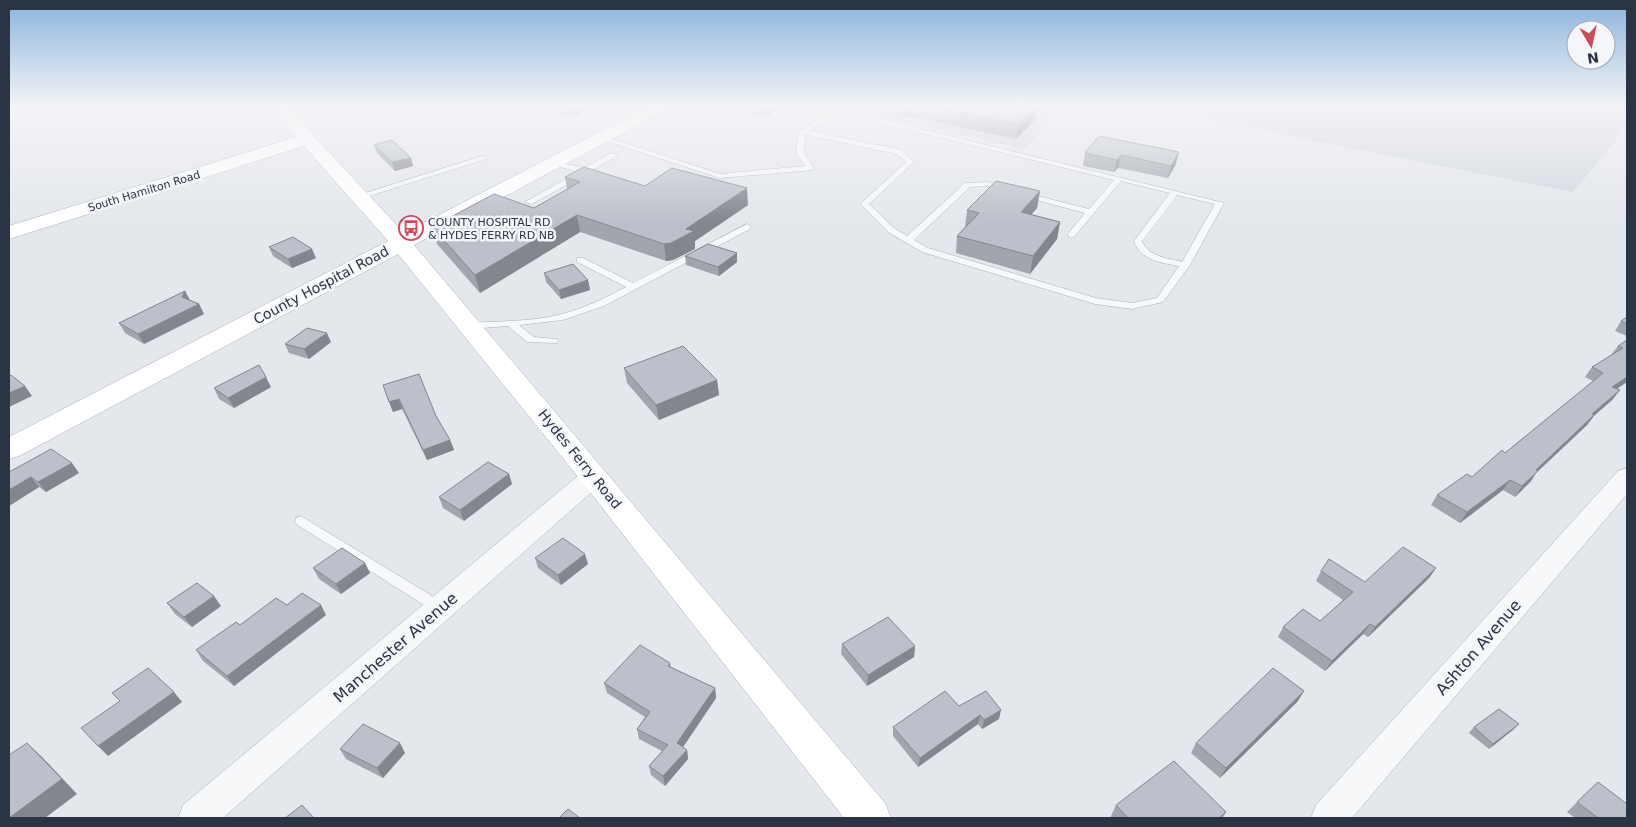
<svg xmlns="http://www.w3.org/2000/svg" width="1636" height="827" font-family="'DejaVu Sans',sans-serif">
<rect width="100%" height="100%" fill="#e4e7ec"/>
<g fill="#d2d6de">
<path d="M 834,107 L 1065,107 L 1024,149 Z"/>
<path d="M 1144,107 L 1627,107 L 1627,127 L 1573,192 Z"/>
</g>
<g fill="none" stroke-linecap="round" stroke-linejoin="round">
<defs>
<g id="lane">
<path d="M 614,107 L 621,107 L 609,114 L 633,121 L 633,123 L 600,115 Z"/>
<path d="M 793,107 L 835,108 L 1224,203 L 1190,265 L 1163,302 L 1132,309 L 1095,304 L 922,252 L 888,232 L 860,204 L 906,162 L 897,154 L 806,135 L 804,153 L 814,168 L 813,170 L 720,178 L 597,138 L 604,136 L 720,174 L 805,166 L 796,153 L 799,132 L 828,112 L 796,109 ZM 836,112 L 1114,180 L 1089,209 L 1022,192 L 1022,196 L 1085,213 L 1067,235 L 1071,238 L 1074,237 L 1121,181 L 1170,193 L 1134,241 C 1140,260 1162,263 1179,266 L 1157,298 L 1132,303 L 1096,298 L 928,248 L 914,240 L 970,187 L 988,186 L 1005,190 L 1009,188 L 988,182 L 965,183 L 907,236 L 894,228 L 869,204 L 914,162 L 902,150 L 809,131 ZM 1177,195 L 1215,204 L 1182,262 C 1168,258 1148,257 1142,241 Z"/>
<path d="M 611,153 L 618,155 L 591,171 L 591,174 L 586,174 L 532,204 L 525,202 L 578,172 L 550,164 L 550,160 L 584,168 Z"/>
<path d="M 482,156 L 489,158 L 363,198 L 356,196 Z"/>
<path d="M 747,224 L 751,227 L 750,229 L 604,306 L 563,320 L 519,325 L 534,337 L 557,339 L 558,341 L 557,343 L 527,342 L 508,326 L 469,329 L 464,326 L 469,323 C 499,321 532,322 562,314 C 585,308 605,298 626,287 L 577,262 L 577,258 L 583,258 L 633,283 Z"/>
<path d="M 301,516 L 445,604 L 447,608 L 445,612 L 440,614 L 435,612 L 296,524 L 295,521 L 296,518 Z"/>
</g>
<g id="street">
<path d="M 594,467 L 603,470 L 607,476 L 603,482 L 223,818 L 178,818 L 183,805 L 585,470 Z"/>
<path d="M 1627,468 L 1627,494 L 1352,818 L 1311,818 L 1316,805 L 1618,471 Z"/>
</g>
<path id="secondary" d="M 274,107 L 290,107 L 313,135 L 404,233 L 648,107 L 668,107 L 666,110 L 414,245 L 885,803 L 891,818 L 844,818 L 583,483 L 398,254 L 19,456 L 9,459 L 9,437 L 388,241 L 304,146 L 9,239 L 9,226 L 296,137 Z"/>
</defs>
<use href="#lane" stroke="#a9aeb7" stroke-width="1"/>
<use href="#street" stroke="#a9aeb7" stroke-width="1"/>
<use href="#secondary" stroke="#a9aeb7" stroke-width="1"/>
<use href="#lane" fill="#f7f8fa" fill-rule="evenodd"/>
<use href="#street" fill="#f7f8fa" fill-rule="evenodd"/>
<use href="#secondary" fill="#fff" fill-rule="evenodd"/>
</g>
<g fill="#a1a5ae">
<path d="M 534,107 L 593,107 L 572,117 Z"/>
<path d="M 721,107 L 782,107 L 765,117 Z"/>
<path d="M 853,107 L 1038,107 L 1036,119 L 1016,139 L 909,116 L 905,118 Z"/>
<path d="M 1099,136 L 1176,164 L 1168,178 L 1118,168 L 1114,172 L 1083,166 L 1085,153 Z"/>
<path d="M 374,145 L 411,158 L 413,166 L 395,171 L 377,153 Z"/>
<path d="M 565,177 L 645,186 L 748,205 L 695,241 L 695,249 L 673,260 L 666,261 L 580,232 L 480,293 L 437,244 L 432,227 L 534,208 L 567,189 Z"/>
<path d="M 1040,191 L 1037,208 L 1031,214 L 1060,222 L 1057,239 L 1030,274 L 956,253 L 957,236 L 966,227 L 965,227 L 967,210 Z"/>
<path d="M 269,247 L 316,258 L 292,268 L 273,256 Z"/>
<path d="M 737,253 L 737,262 L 719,276 L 686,265 L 685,256 Z"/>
<path d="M 544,273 L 588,280 L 590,290 L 561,299 L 546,282 Z"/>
<path d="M 185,291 L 190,300 L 199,304 L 204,314 L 144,344 L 125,333 L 119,323 Z"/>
<path d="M 1627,317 L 1627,336 L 1615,331 L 1621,321 Z"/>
<path d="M 1627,340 L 1617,389 L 1620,390 L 1612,400 L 1593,416 L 1587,425 L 1536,473 L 1531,481 L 1515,497 L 1503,490 L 1460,523 L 1431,505 L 1437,495 L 1472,477 L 1505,453 L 1593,381 L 1585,377 L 1592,367 L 1611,355 L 1618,346 Z"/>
<path d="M 331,342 L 309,359 L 289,353 L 285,344 Z"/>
<path d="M 624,368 L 717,380 L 719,395 L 659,420 L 627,383 Z"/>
<path d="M 383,385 L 436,416 L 450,440 L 454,450 L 427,460 L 402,409 L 393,412 Z"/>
<path d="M 271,387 L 234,408 L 219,399 L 214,388 Z"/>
<path d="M 9,472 L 79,473 L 46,492 L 39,487 L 9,506 Z"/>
<path d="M 509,474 L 512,484 L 464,521 L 443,508 L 439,497 Z"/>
<path d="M 535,558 L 588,564 L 561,585 L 538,568 Z"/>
<path d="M 313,568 L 370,573 L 341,594 L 319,579 Z"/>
<path d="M 1436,568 L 1429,578 L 1368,637 L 1363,634 L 1325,671 L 1278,637 L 1283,627 L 1320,621 L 1343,600 L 1316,581 L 1321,571 L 1365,582 Z"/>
<path d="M 167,603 L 221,606 L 192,627 L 175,614 Z"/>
<path d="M 287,605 L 326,615 L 234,686 L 203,661 L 196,650 L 240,625 Z"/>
<path d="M 842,644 L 915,646 L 914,657 L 867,686 L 841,654 Z"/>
<path d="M 670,663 L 671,667 L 715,688 L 716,698 L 683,747 L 687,750 L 688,759 L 665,786 L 651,775 L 649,766 L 662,751 L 639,739 L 637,729 L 645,717 L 607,693 L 604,683 Z"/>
<path d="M 1298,701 L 1220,778 L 1191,753 L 1196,743 Z"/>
<path d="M 959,706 L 999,719 L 982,729 L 978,724 L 918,767 L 893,736 L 893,727 Z"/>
<path d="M 1474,727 L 1514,729 L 1489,749 L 1469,733 Z"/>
<path d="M 340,749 L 405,753 L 383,778 L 346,759 Z"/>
<path d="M 1598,782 L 1627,818 L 1575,818 L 1567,812 Z"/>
<path d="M 1116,805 L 1226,812 L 1223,818 L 1110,818 Z"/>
</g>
<g fill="#83868d">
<path d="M 571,107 L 593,107 L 572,117 Z"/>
<path d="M 764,107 L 782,107 L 765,117 Z"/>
<path d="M 906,107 L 909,107 L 909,116 L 905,118 Z"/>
<path d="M 1036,107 L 1038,107 L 1036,119 L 1016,139 L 1018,124 Z"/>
<path d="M 1179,152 L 1176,164 L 1168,178 L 1171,166 Z"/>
<path d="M 1121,155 L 1118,168 L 1114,172 L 1117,160 Z"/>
<path d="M 411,158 L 413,166 L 395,171 L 392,162 Z"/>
<path d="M 747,188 L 748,205 L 695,241 L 695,249 L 673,260 L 666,261 L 664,244 Z"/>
<path d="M 1040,191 L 1037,208 L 1019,229 L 1021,212 Z"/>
<path d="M 577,215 L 580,232 L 480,293 L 475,275 Z"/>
<path d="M 1060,222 L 1057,239 L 1030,274 L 1033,256 Z"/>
<path d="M 312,249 L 316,258 L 292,268 L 288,259 Z"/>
<path d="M 737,253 L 737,262 L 719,276 L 718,267 Z"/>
<path d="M 588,280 L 590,290 L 561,299 L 559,290 Z"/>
<path d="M 185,291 L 190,301 L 182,297 Z"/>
<path d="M 199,304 L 204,314 L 144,344 L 138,334 Z"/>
<path d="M 327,333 L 331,342 L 309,359 L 304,349 Z"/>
<path d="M 266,377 L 271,387 L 234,408 L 228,398 Z"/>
<path d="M 1627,377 L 1627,382 L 1605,397 L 1612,387 Z"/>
<path d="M 717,380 L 719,395 L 659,420 L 656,405 Z"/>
<path d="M 25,386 L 32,396 L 9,407 L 9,393 Z"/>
<path d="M 1620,390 L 1612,400 L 1594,416 L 1587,425 L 1536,473 L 1531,481 L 1515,497 L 1522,486 L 1536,470 L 1592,414 Z"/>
<path d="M 399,399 L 402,409 L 393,412 L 389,402 Z"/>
<path d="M 450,440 L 454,450 L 427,460 L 423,450 Z"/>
<path d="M 72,463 L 79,473 L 46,492 L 38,482 Z"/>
<path d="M 509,474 L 512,484 L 464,521 L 460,510 Z"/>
<path d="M 31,477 L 39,487 L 9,506 L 9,490 Z"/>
<path d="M 1510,480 L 1503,490 L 1460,523 L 1467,512 Z"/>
<path d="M 585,554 L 588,564 L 561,585 L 558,575 Z"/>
<path d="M 365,563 L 370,573 L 341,594 L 336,584 Z"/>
<path d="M 1436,568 L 1429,578 L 1368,637 L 1375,627 Z"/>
<path d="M 214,596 L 221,606 L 192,627 L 184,617 Z"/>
<path d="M 321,605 L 326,615 L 234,686 L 227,676 Z"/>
<path d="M 1370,624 L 1363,634 L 1325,671 L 1332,661 Z"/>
<path d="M 915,646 L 914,657 L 867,686 L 868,675 Z"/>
<path d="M 715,688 L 716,698 L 679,753 L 677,743 Z"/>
<path d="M 1304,691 L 1298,701 L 1220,778 L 1226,768 Z"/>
<path d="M 174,692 L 182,702 L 108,756 L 98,746 Z"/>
<path d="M 1001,710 L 999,719 L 982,729 L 984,720 Z"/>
<path d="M 980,715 L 978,724 L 918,767 L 920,758 Z"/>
<path d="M 1519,724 L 1514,729 L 1489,749 L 1493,744 Z"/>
<path d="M 27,743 L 43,758 L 77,794 L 45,818 L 9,818 Z"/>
<path d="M 400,743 L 405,753 L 383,778 L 377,768 Z"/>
<path d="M 687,750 L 688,759 L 665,786 L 663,776 Z"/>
</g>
<g fill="#bbc0ca" stroke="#83868d">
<path d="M 935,107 L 1036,107 L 1018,124 Z"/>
<path d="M 1099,136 L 1179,152 L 1171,166 L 1121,155 L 1117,160 L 1085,153 Z"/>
<path d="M 392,140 L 411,158 L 392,162 L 374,145 Z"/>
<path d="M 584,167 L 645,186 L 672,168 L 747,188 L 686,229 L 694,231 L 671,243 L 664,244 L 577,215 L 475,275 L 432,227 L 494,194 L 534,208 L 580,182 L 565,177 Z"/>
<path d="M 996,181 L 1040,191 L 1021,212 L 1060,222 L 1033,256 L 957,236 L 979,213 L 967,210 Z"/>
<path d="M 293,237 L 312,249 L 288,259 L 269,247 Z"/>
<path d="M 708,244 L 737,253 L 718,267 L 685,256 Z"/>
<path d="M 573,264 L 588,280 L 559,290 L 544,273 Z"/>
<path d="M 185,291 L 182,297 L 199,304 L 138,334 L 119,323 Z"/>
<path d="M 1627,317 L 1627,324 L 1621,321 Z"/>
<path d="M 307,328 L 327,333 L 304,349 L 285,344 Z"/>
<path d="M 1627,340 L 1627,377 L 1612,387 L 1620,390 L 1592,414 L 1594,415 L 1536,470 L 1538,471 L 1522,486 L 1510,480 L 1467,512 L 1437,495 L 1467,474 L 1472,477 L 1502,450 L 1505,453 L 1603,373 L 1592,367 L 1623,348 L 1618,346 Z"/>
<path d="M 683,346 L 717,380 L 656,405 L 624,368 Z"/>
<path d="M 259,365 L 266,377 L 228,398 L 214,388 Z"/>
<path d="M 419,374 L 436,416 L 450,440 L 423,450 L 399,399 L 389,402 L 383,385 Z"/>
<path d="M 11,375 L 25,386 L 9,393 L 9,376 Z"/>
<path d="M 51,449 L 72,463 L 38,482 L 31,477 L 9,490 L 9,472 Z"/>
<path d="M 488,462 L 509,474 L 460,510 L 439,497 Z"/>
<path d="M 563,538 L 585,554 L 558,575 L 535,558 Z"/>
<path d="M 1403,547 L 1436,568 L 1375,627 L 1370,624 L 1332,661 L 1283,627 L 1303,609 L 1320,621 L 1353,592 L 1321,571 L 1329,559 L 1365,582 Z"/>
<path d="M 342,548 L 365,563 L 336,584 L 313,568 Z"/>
<path d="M 197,583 L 214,596 L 184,617 L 167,603 Z"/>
<path d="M 302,593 L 321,605 L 227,676 L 196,650 L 236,622 L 240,625 L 276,598 L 287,605 Z"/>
<path d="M 888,617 L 915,646 L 868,675 L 842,644 Z"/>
<path d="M 640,645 L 670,663 L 668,666 L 715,688 L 677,743 L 687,750 L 663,776 L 649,766 L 668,745 L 637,729 L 650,712 L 604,683 Z"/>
<path d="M 148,668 L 174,692 L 98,746 L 81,728 L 120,701 L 112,693 Z"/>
<path d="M 1273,668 L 1304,691 L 1226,768 L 1196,743 Z"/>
<path d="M 945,691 L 959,706 L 986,691 L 1001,710 L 984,720 L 980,715 L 920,758 L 893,727 Z"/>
<path d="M 1499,709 L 1519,724 L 1493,744 L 1474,727 Z"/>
<path d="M 363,724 L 400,743 L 377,768 L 340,749 Z"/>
<path d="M 27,743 L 62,779 L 9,818 L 9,755 Z"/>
<path d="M 1174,761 L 1226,812 L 1219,818 L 1128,818 L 1116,805 Z"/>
<path d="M 1598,782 L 1627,804 L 1627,818 L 1598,818 L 1577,802 Z"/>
<path d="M 302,805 L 314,818 L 285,818 Z"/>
<path d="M 568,809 L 580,818 L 559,818 Z"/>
</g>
<linearGradient id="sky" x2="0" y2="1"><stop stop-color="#8bb4dd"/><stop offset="0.48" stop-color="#f3f4f6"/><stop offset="1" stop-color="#f3f4f6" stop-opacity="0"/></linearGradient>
<rect width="1636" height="222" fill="url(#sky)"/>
<defs>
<symbol id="bus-ring" viewBox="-11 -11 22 22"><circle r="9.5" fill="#f4f6f9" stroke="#d1495b" stroke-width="1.5"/><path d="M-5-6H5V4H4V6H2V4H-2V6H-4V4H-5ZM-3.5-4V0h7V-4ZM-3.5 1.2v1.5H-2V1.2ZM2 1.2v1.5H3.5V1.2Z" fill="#d1495b"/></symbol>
</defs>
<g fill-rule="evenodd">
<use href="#bus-ring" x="397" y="214" width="28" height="28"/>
</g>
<g text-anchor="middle" stroke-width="5" stroke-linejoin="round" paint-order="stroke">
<g font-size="11" fill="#2b3445" stroke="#f4f6f9">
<text transform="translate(144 191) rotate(-17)" y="4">South Hamilton Road</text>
</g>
<g font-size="11" fill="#2b3445" stroke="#f4f6f9" text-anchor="start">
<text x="428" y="226">COUNTY HOSPITAL RD<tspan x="428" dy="13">&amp; HYDES FERRY RD NB</tspan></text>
</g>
<g font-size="14" fill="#2b3445" stroke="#f4f6f9">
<text transform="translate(321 285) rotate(-28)" y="5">County Hospital Road</text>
<text transform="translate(580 459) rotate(51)" y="5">Hydes Ferry Road</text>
</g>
<g font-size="16" fill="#2b3445" stroke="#f4f6f9">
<text transform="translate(395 647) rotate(-41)" y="6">Manchester Avenue</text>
<text transform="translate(1478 647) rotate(-49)" y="6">Ashton Avenue</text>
</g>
</g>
<rect width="1636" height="827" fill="none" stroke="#2b3445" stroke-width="20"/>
<g transform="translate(1591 45) rotate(171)"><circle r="24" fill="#f4f6f9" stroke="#a4a8b1"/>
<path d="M0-4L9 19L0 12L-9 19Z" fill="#d1495b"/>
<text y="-8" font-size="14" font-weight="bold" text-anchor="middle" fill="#2b3445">N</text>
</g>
</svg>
